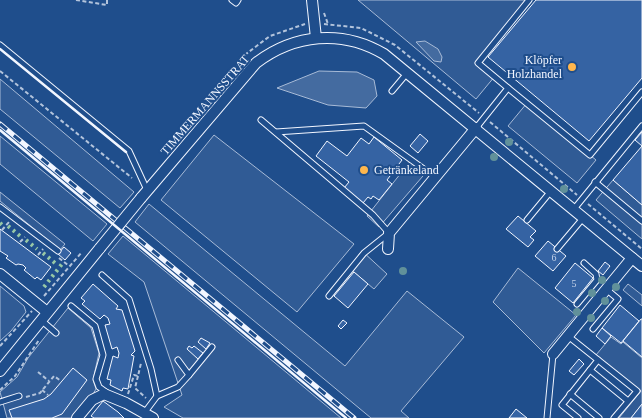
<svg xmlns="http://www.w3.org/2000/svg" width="642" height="418" font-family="'Times New Roman',serif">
<rect width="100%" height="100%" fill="#1f4e8c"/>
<g fill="#305b95" stroke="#a8bbd7">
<path d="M 358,0 L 529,0 L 478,62 L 495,76 L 476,99 Z"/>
<path d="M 0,79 L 134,192 L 120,208 L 0,109 Z"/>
<path d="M 527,103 L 596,160 L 577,183 L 508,126 Z"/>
<path d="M 214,135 L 354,244 L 297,312 L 161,200 Z"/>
<path d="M 0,136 L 107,224 L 93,241 L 0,164 Z"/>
<path d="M 412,159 L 429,169 L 379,227 L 367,216 Z"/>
<path d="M 613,180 L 642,205 L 642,239 L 596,200 Z"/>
<path d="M 0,192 L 65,244 L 60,250 L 0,201 Z"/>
<path d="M 149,204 L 345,366 L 407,291 L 464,337 L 401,411 L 409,418 L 371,418 L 135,222 Z"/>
<path d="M 123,236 L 341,418 L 183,418 L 164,407 L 182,395 L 144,282 L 108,254 Z"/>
<path d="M 362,251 L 387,274 L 374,289 L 349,268 Z"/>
<path d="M 518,268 L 576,315 L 544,353 L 493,302 Z"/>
<path d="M 628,284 L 642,295 L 642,306 L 623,290 Z"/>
<path d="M 0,286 L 24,306 L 26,312 L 11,331 L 0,341 Z"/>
<path d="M 68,308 L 91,328 L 99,353 L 93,380 L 96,389 L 93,394 L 74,418 L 7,418 L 0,392 L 17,377 L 28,358 Z"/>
<path d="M 611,337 L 621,344 L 623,342 L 642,358 L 642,404 L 631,418 L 619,418 L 641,391 L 596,355 Z"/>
</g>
<g fill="#446ba0" stroke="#a8bbd7">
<path d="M 425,41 L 438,49 L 442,57 L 441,62 L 434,61 L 416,42 Z"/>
<path d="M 319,71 L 357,72 L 374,80 L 377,96 L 366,108 L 328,105 L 277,88 Z"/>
</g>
<g fill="#3563a3" stroke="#f2f6ff">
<path d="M 536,0 L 642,0 L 642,78 L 589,141 L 488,57 Z"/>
<path d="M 642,132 L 642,205 L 613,180 L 642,146 L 635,140 Z"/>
<path d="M 420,134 L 428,141 L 418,153 L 410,146 Z"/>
<path d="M 374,137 L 402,160 L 387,180 L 392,184 L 379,200 L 373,196 L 371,199 L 368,197 L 363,203 L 344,188 L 349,182 L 316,156 L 327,141 L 347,156 L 361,138 L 369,144 Z"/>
<path d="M 518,216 L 536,231 L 530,237 L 534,240 L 528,247 L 506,229 Z"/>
<path d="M 0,229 L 51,267 L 41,280 L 37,277 L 35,279 L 24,270 L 26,268 L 23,265 L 18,264 L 16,265 L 6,258 L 8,256 L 0,251 Z"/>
<path d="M 548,241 L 566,256 L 553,271 L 535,256 Z"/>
<path d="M 64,247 L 71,253 L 65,260 L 58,254 Z"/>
<path d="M 605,262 L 610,266 L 603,275 L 598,271 Z"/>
<path d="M 575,263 L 593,278 L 573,303 L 555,288 Z"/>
<path d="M 354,272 L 368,284 L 348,308 L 334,296 Z"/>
<path d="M 93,284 L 118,306 L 116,309 L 122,310 L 135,351 L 131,355 L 134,356 L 128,389 L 123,388 L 122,391 L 110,385 L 111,380 L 107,379 L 113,356 L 118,358 L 119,353 L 117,347 L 112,349 L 105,325 L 110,324 L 108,318 L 104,315 L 100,319 L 82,304 L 85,301 L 81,298 Z"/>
<path d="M 620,305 L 639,321 L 621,343 L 602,328 Z"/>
<path d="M 641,319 L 642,319 L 642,357 L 623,341 Z"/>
<path d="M 343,320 L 347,323 L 341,329 L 338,326 Z"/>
<path d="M 602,328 L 611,336 L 605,344 L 596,336 Z"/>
<path d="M 201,338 L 210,343 L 206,349 L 198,342 Z"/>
<path d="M 189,346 L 192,348 L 194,346 L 203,353 L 198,359 L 187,349 Z"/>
<path d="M 579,359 L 584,364 L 574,375 L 569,371 Z"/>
<path d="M 73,368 L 87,380 L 62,414 L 52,418 L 12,418 L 9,410 L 44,399 L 51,394 Z"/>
<path d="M 103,401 L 118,412 L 124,418 L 94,418 L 91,416 Z"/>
<path d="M 642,404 L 642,418 L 631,418 Z"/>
<path d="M 516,409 L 527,418 L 509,418 Z"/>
</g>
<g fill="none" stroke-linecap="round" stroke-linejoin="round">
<defs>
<g id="lane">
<path d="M 232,0 L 236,3 L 238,0"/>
<path d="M 0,45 L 129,151 L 147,190"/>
<path d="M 508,88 L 478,63 L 529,0"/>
<path d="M 392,91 L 408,72"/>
<path d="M 261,120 L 373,215 L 389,233 L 364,253 L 329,296"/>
<path d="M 476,128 L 508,88 L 590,155 L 642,92"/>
<path d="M 276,132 L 364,126 L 435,177"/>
<path d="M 595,182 L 642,221"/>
<path d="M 0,207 L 58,251"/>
<path d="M 574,209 L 642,126"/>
<path d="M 527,220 L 551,191"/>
<path d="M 557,249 L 584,217"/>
<path d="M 102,275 L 129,299 L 151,369 L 157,396 L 145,412"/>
<path d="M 577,304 L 597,280 L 596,274 L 584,263"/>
<path d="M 71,306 L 95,326 L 103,355 L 96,379 L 99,387 L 106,392"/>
<path d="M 41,320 L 56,333"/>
<path d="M 593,329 L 618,299 L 606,289"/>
<path d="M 568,336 L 637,391 L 614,418"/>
<path d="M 590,370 L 628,401"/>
<path d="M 189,375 L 212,347"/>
<path d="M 570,394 L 599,418"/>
<path d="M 157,396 L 178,387 L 189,375 L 178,360"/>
<path d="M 0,402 L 19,396"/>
<path d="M 547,418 L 553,354"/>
<path d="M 578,418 L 562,405 L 598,360"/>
</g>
<g id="street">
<path d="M 312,0 L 316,38"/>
<path d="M 141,198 L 256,63 C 294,34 342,29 384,54 L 642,266"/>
<path d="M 388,249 L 389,233 L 476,128"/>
<path d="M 0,274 L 47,312"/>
<path d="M 553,354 L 632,258"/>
<path d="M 0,371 L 100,248"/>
<path d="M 77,418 L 92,400 L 104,394 L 126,403 L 153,418"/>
</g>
</defs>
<use href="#lane" stroke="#f2f6ff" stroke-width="7"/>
<use href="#street" stroke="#f2f6ff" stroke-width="12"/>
<g stroke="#b3c4dc" stroke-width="2" stroke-dasharray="4 2.5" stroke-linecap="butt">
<path d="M 76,0 L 107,5 L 107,0"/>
<path d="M 324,13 L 328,24"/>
<path d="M 324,24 L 361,28 L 395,45 L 479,113"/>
<path d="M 0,71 L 132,178"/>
<path d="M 490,122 L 577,195"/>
<path d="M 171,146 L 246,54 L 270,36 L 305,24"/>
<path d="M 588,204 L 642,249"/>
<path d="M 2,230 L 9,222"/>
<path d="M 20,242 L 25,237"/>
<path d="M 38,255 L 43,249"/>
<path d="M 59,258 L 69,266"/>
<path d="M 44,296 L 82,252"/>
<path d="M 0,346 L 32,311"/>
<path d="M 38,372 L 49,381"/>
<path d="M 138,376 L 135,388 L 146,398"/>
<path d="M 0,390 L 15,376 L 39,340"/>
<path d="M 42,390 L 48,395"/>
<path d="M 128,394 L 134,375 L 138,376 L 141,363"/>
<path d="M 26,397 L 40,393 L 54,376 L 61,381"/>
</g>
<use href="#lane" stroke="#1f4e8c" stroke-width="5"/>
<use href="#street" stroke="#1f4e8c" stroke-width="10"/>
<defs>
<path id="rail" d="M 0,124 L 354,418"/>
</defs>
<use href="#rail" stroke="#f2f6ff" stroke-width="5"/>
<use href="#rail" stroke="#1f4e8c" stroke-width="3" stroke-dasharray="9" stroke-linecap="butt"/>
<defs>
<path id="street-bridge" d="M 100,248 L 141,198"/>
</defs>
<use href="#street-bridge" stroke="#f2f6ff" stroke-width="12" stroke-linecap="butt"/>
<use href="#street-bridge" stroke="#1f4e8c" stroke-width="10"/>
<g stroke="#97c8a6" stroke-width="4" stroke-dasharray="2.5 4" stroke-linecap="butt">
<path d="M 0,223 L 2,225"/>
<path d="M 8,226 L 20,236"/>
<path d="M 26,240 L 37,249"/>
<path d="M 43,253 L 55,263"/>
<path d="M 44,287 L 62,264"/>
</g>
<g stroke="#f2f6ff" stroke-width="2.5">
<path d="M 0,49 L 126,152"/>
<path d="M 0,130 L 346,418"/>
</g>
</g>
<g fill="#61919a">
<circle cx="509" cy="142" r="4"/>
<circle cx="494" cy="157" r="4"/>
<circle cx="564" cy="189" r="4"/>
<circle cx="403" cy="271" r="4"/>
<circle cx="602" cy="280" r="4"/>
<circle cx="616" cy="287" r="4"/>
<circle cx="592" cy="293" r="4"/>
<circle cx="605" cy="301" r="4"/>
<circle cx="577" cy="312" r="4"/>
<circle cx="591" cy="318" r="4"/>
</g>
<g fill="#ffb74d" stroke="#1f4e8c" stroke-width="2">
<circle cx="572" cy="67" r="5"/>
<circle cx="364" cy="170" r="5"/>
</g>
<g text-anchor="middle" stroke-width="4" stroke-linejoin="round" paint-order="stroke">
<g font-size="10" fill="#c3d1e8">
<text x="554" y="261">6</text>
<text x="574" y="287">5</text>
</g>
<g font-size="12" fill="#f2f6ff" stroke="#1f4e8c" text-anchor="end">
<text x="562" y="64">Klöpfer<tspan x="562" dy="14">Holzhandel</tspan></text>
<text x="374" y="174" text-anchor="start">Getränkeland</text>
</g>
<g font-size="12" fill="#f2f6ff" stroke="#1f4e8c">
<text transform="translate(205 105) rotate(-49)" y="4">TIMMERMANNSSTRAT</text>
</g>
</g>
</svg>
